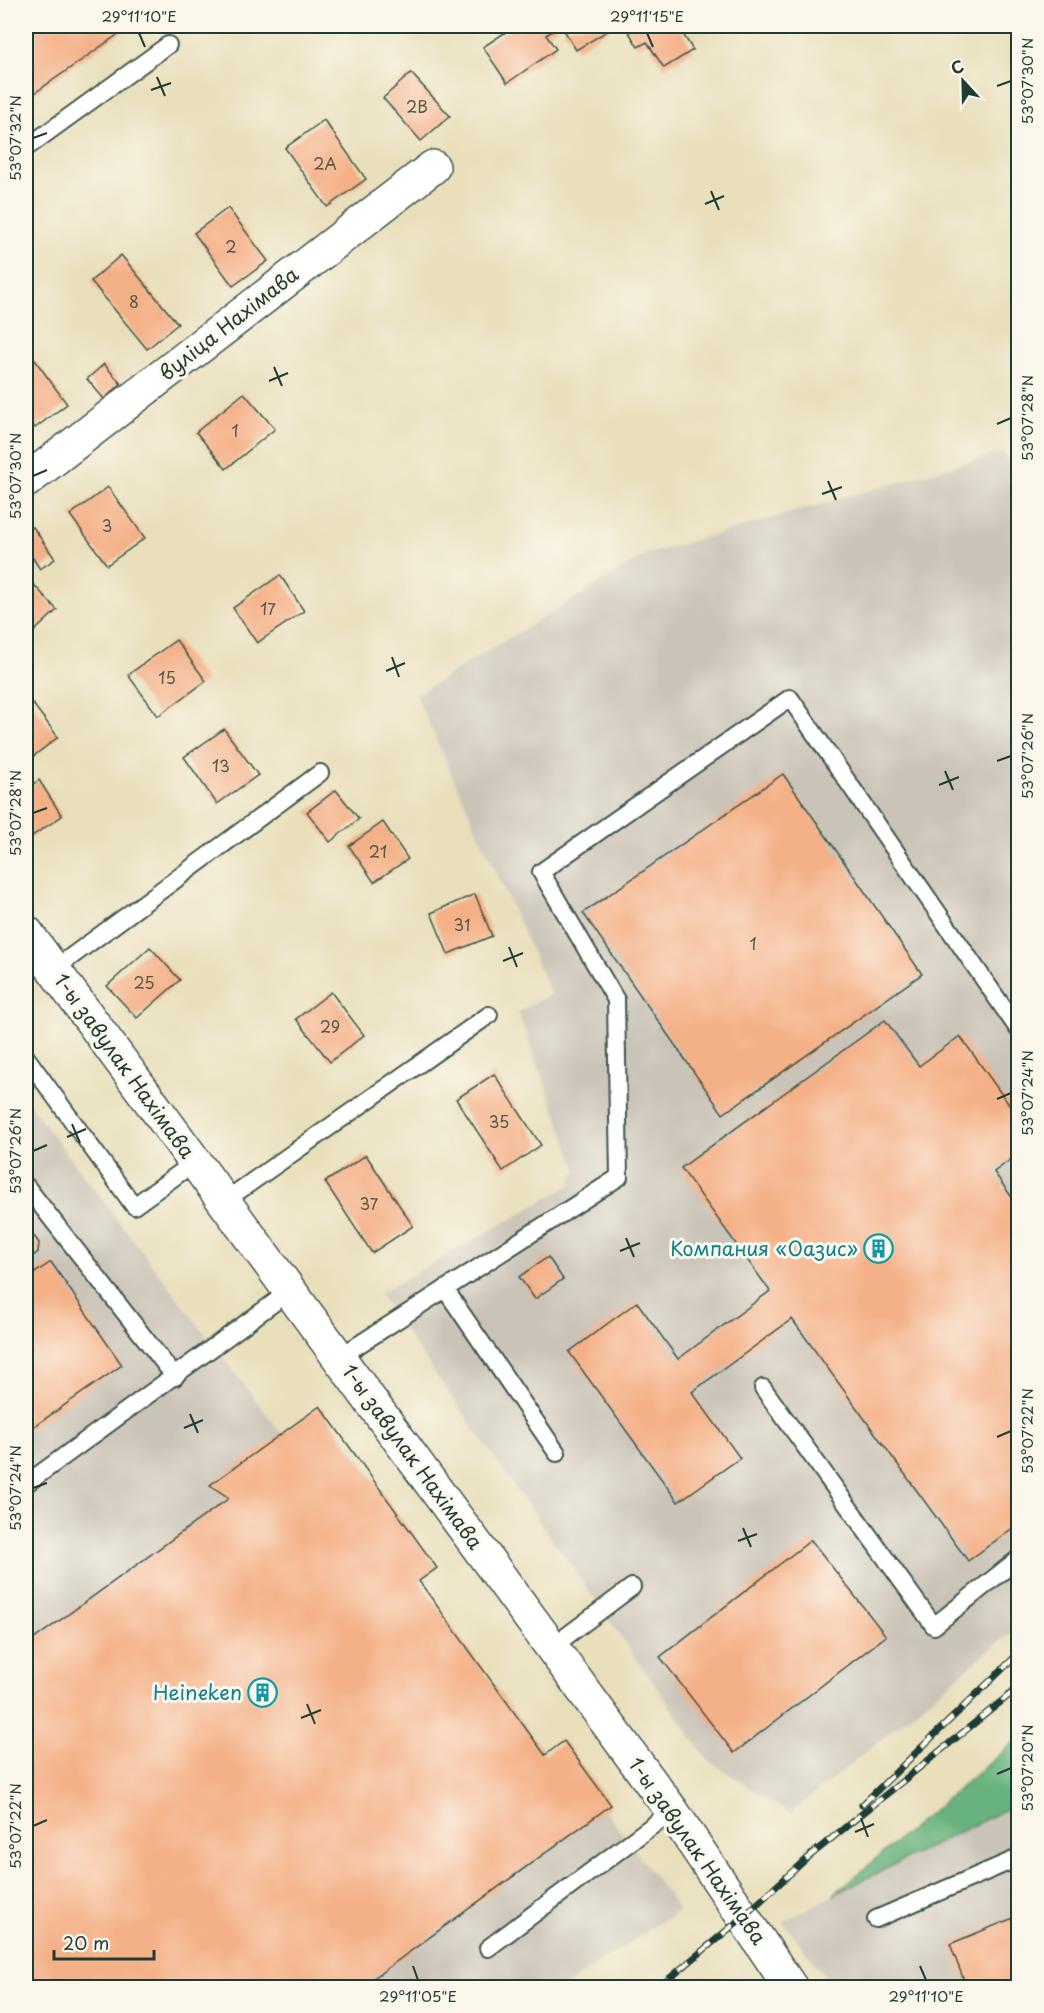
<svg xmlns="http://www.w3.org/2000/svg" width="1044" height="2013" font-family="'Playpen Sans',sans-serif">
<rect width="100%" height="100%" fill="#fbf7ec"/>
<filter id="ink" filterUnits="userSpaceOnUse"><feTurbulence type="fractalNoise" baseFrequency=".0167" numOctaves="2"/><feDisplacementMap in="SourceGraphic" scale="12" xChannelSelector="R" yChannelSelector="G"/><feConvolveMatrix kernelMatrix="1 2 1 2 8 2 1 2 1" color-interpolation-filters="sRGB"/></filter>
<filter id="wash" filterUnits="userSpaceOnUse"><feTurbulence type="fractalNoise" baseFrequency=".008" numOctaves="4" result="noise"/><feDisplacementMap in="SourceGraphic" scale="24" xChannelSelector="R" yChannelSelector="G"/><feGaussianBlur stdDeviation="1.35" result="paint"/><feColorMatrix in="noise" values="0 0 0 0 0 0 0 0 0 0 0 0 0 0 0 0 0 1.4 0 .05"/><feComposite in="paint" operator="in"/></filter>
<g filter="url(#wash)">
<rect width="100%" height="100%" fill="#e9dfbb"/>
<g fill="#cac3b8">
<path d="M 1004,452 L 1018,487 L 1018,1627 L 790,1814 L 708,1760 L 379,1294 L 569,1186 L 577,1169 L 518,1012 L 551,994 L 416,695 L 647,554 Z"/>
<path d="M 26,1100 L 281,1433 L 320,1406 L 437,1568 L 419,1582 L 545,1754 L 564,1741 L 611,1805 L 605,1810 L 679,1910 L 578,1977 L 566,1987 L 26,1987 Z"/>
<path d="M 1018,1797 L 1018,1987 L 833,1987 L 783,1922 Z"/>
</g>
<path fill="#67b37d" stroke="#437858" stroke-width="1.5" d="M 1018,1739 L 1018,1803 L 833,1895 Z"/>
<g id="blocks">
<g fill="#f4b087">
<path d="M 26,26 L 130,26 L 26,99 Z"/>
<path d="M 506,26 L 555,26 L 557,28 L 546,35 L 556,49 L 507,83 L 483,47 L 509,30 Z"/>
<path d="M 572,26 L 607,26 L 609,30 L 576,50 L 564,30 Z"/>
<path d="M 625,26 L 678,26 L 693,50 L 664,68 L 647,42 L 638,47 Z"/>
<path d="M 411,73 L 450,116 L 421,141 L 383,98 Z"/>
<path d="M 324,120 L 366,179 L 327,207 L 285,148 Z"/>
<path d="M 228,208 L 268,261 L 233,286 L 194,233 Z"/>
<path d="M 121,255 L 178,324 L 147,349 L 91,281 Z"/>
<path d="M 35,360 L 67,404 L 35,428 L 26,416 L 26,367 Z"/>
<path d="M 104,364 L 121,384 L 104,399 L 87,379 Z"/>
<path d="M 244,393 L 275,429 L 226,469 L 196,432 Z"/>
<path d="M 108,487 L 145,538 L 107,565 L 70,515 Z"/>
<path d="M 33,527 L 55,559 L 40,569 L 26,548 L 26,532 Z"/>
<path d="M 280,575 L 304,611 L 257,643 L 233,608 Z"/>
<path d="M 26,576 L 57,610 L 26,639 Z"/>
<path d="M 176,640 L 206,681 L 158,716 L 128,675 Z"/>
<path d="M 33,704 L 58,737 L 26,762 L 26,710 Z"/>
<path d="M 224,729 L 258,775 L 217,804 L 184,757 Z"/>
<path d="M 783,774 L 922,974 L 723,1114 L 583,913 Z"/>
<path d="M 39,780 L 62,816 L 26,840 L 26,789 Z"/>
<path d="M 336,790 L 359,819 L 330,842 L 307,812 Z"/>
<path d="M 383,822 L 408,859 L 374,882 L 349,846 Z"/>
<path d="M 475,894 L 492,936 L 448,954 L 431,913 Z"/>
<path d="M 150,947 L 180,980 L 137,1018 L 107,986 Z"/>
<path d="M 331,992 L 364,1035 L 330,1062 L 296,1019 Z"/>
<path d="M 885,1020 L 919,1066 L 960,1036 L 1018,1117 L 1018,1154 L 994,1172 L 1018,1206 L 1018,1524 L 968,1561 L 792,1319 L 692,1392 L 740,1458 L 678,1502 L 569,1352 L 637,1302 L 678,1359 L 770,1291 L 681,1168 Z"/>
<path d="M 494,1074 L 541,1145 L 503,1171 L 456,1099 Z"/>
<path d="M 366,1155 L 413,1226 L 372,1253 L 325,1182 Z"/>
<path d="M 26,1233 L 34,1236 L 39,1243 L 38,1252 L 28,1260 L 26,1260 Z"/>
<path d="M 548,1257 L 563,1279 L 535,1299 L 519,1277 Z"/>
<path d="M 51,1262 L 122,1365 L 26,1432 L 26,1279 Z"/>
<path d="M 320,1406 L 437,1568 L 419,1581 L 545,1755 L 564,1741 L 611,1805 L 360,1988 L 26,1988 L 26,1645 L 229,1498 L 210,1485 Z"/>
<path d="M 811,1540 L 886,1636 L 734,1753 L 660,1657 Z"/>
<path d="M 1018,1916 L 1018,1988 L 967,1988 L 950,1944 Z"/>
</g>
</g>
</g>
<g filter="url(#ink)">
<use href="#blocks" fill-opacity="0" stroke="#3d5548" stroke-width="1.5"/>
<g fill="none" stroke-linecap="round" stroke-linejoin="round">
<defs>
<g id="service">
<path d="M 26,148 L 168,45"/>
<path d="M 53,970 L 320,773"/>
<path d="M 26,1057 L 134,1206 L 195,1162"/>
<path d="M 26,1186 L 175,1377"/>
<path d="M 223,1202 L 489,1015"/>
<path d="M 445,1289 L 557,1453"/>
<path d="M 338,1358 L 619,1177 L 616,1000 L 541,872 L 790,698 L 1018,1029"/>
<path d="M 763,1388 L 934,1626 L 1018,1559"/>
<path d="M 26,1484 L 290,1291"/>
<path d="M 552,1647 L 632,1587"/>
<path d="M 876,1919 L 1018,1858"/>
<path d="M 488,1948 L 672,1811"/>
</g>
<path id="minor" d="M 26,481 L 433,167"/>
<path id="tertiary" d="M 26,932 L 672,1811 L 791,1988"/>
</defs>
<use href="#service" stroke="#3d5548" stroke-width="20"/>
<use href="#minor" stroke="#3d5548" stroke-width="36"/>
<use href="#tertiary" stroke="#3d5548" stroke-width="36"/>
<use href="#service" stroke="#fff" stroke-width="16"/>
<use href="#minor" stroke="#fff" stroke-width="33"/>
<use href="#tertiary" stroke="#fff" stroke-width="33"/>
<defs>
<g id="rail">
<path d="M 862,1805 L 1018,1654"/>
<path d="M 658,1988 L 743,1917 L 806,1859 L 1018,1688"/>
</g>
</defs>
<use href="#rail" stroke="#1f3d34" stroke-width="7"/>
<use href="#rail" stroke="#fbf7ec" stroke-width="4.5" stroke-dasharray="14" stroke-linecap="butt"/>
</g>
</g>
<path fill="none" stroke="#1f3d34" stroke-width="2" d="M 139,33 L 145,47M 647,33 L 653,47M 157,77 L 165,96M 997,86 L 1011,81M 151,90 L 171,83M 33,138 L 47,133M 711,191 L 719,210M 705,204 L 724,196M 274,367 L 282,386M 269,381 L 288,373M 997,424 L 1011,418M 33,476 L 47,470M 828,481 L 836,500M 822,494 L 842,487M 392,657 L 399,677M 386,671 L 405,663M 997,761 L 1011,756M 945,771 L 953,790M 939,785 L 959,777M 33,813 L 47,808M 509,947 L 517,967M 503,961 L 523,953M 997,1099 L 1011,1093M 72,1124 L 80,1143M 67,1137 L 86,1129M 33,1151 L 47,1145M 626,1238 L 634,1257M 620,1251 L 640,1243M 190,1414 L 198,1433M 184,1428 L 203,1420M 997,1437 L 1011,1431M 33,1488 L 47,1483M 743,1528 L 751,1547M 738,1541 L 757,1534M 307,1704 L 315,1724M 301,1718 L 321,1710M 997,1774 L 1011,1768M 861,1818 L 868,1837M 33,1826 L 47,1820M 855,1832 L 874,1824M 413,1966 L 418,1980M 920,1966 L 926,1980"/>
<defs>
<symbol id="building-ring" viewBox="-11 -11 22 22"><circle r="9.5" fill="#fbf7ec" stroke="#0f9aa8" stroke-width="1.5"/><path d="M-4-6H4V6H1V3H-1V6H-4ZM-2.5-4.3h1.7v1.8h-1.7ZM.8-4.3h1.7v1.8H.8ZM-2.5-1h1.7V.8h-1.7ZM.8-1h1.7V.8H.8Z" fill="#0f9aa8"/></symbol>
</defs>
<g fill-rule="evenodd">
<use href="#building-ring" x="862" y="1232" width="33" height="33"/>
<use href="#building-ring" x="246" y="1676" width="33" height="33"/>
</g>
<g text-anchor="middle" stroke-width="6" stroke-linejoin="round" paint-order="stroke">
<g font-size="16" fill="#545a49">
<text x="417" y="113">2В</text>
<text x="325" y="170">2А</text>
<text x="231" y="253">2</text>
<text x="134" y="308">8</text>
<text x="235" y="437">1</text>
<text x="107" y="532">3</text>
<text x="268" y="615">17</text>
<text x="167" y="684">15</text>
<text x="221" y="772">13</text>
<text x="378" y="858">21</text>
<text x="462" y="931">31</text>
<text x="753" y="950">1</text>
<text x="144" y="989">25</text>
<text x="330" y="1033">29</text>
<text x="499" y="1128">35</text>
<text x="369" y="1210">37</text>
</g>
<g font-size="20" fill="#1f3d34" stroke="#fbf7ec">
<text transform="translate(229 324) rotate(-38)" y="7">вуліца Нахімава</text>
<text transform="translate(124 1066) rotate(54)" y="7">1-ы завулак Нахімава</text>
<text transform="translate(412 1457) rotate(54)" y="7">1-ы завулак Нахімава</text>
<text transform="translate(697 1851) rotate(55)" y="7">1-ы завулак Нахімава</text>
</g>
<g font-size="20" fill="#0d838f" stroke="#fbf7ec" text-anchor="end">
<text x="858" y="1256">Компания «Оазис»</text>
<text x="242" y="1700">Heineken</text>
</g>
</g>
<rect width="1044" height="2013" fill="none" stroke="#fbf7ec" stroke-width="66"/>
<g transform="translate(963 81) rotate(338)" stroke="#fbf7ec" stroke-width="4.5" paint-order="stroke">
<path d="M0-4.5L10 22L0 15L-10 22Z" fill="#1f3d34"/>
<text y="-9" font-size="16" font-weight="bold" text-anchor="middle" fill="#1f3d34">С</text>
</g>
<path d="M54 1950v9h100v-9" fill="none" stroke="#1f3d34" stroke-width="3"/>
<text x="63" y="1950" font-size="18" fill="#1f3d34" stroke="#fbf7ec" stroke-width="4.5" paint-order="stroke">20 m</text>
<rect x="33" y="33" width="978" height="1947" fill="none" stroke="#1f3d34" stroke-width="2"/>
<g font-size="15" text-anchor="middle" fill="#1f3d34">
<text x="139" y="22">29°11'10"E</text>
<text x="647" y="22">29°11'15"E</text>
<text transform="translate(1028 81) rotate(-90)" y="5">53°07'30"N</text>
<text transform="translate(16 138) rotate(-90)" y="5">53°07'32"N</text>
<text transform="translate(1028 418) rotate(-90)" y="5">53°07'28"N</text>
<text transform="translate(16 476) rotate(-90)" y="5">53°07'30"N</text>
<text transform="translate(1028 756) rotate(-90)" y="5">53°07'26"N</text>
<text transform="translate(16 813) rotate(-90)" y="5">53°07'28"N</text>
<text transform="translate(1028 1093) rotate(-90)" y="5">53°07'24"N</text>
<text transform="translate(16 1151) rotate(-90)" y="5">53°07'26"N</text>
<text transform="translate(1028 1431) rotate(-90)" y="5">53°07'22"N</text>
<text transform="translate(16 1488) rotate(-90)" y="5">53°07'24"N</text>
<text transform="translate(1028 1768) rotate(-90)" y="5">53°07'20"N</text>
<text transform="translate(16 1826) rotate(-90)" y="5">53°07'22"N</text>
<text x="418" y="2002">29°11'05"E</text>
<text x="926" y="2002">29°11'10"E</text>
</g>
</svg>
